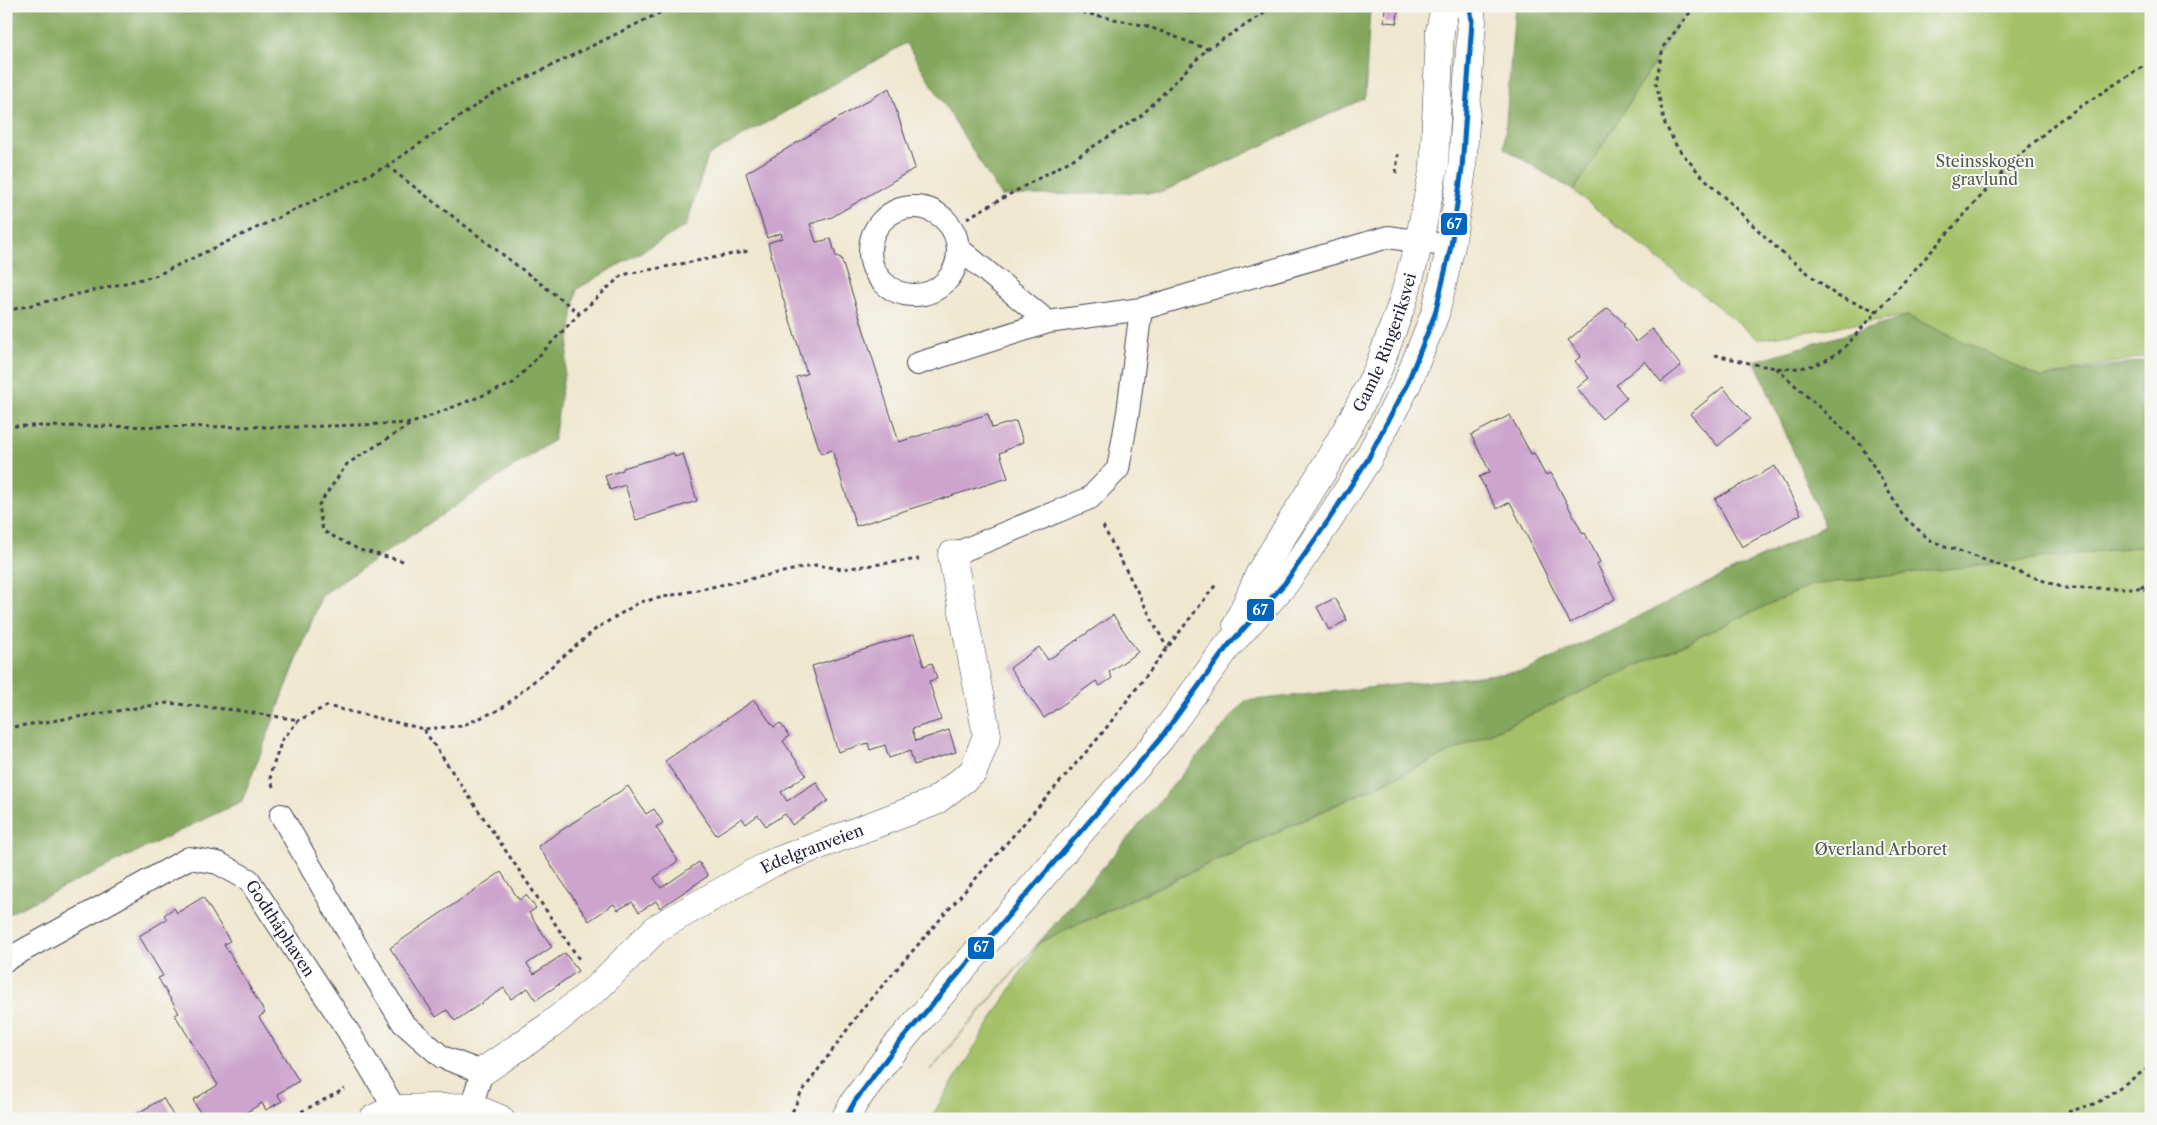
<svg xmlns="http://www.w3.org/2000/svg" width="2157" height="1125" font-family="'Libre Caslon Text',serif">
<rect width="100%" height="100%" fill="#f6f6f2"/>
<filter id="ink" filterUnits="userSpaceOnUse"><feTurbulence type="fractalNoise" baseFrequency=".02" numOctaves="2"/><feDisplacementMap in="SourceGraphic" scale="10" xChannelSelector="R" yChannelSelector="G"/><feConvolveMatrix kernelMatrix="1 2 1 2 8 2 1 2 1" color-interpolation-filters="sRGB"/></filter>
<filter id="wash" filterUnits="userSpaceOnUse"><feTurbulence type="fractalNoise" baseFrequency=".0096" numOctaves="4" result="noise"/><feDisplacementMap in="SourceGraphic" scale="20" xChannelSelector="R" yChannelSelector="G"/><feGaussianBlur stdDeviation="1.12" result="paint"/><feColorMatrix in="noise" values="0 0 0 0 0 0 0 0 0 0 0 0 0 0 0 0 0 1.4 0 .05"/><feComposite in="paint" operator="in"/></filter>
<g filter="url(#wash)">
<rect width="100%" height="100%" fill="#efe7cf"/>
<g fill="#a4c168" stroke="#637252">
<path d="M 1689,6 L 2151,6 L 2151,355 L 2041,378 L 1908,316 L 1758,339 L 1574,191 Z"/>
<path d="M 2151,545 L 2151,1119 L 930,1119 L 1039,943 L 1811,585 Z"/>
</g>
<g fill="#83a75c" stroke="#52644c">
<path d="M 6,6 L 1370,6 L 1365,98 L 1162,192 L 1001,196 L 906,43 L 708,156 L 686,226 L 577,289 L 554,440 L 322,595 L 242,801 L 6,915 Z"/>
<path d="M 1515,6 L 1689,6 L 1574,191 L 1504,148 Z"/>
<path d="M 1908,316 L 2041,378 L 2151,359 L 2151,545 L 1811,585 L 1039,942 L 930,1070 L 1245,701 L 1526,671 L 1825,526 L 1755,361 Z"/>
</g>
<g id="blocks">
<g fill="#cca4cd">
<path d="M 1385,6 L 1398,6 L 1397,23 L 1384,22 Z"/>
<path d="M 889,88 L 915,168 L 832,217 L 810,224 L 816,242 L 831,239 L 836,256 L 841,258 L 899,442 L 988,414 L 992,428 L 1016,421 L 1023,442 L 1000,453 L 1008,478 L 856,526 L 832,450 L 821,454 L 796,377 L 807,374 L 777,279 L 768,243 L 782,238 L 781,233 L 767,238 L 746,173 Z"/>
<path d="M 1608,308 L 1625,324 L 1623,325 L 1636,342 L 1652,329 L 1681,366 L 1661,382 L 1645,361 L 1616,385 L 1627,398 L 1602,419 L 1577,388 L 1589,378 L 1575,361 L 1581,356 L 1568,340 Z"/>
<path d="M 1723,387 L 1750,419 L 1718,446 L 1690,414 Z"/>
<path d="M 1510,415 L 1531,454 L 1534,453 L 1545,475 L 1551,473 L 1583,534 L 1585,533 L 1600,562 L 1597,564 L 1615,599 L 1570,623 L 1510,502 L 1497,509 L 1479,477 L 1490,472 L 1471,435 Z"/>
<path d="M 674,453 L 675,457 L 683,454 L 697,501 L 636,520 L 625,485 L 610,490 L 605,476 L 623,470 L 623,468 Z"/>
<path d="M 1775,466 L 1801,514 L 1742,547 L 1715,499 Z"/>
<path d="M 1335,598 L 1347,620 L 1329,630 L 1317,607 Z"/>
<path d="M 1113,615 L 1138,652 L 1109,672 L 1112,678 L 1100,686 L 1096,681 L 1044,718 L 1010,668 L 1039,647 L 1048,660 Z"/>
<path d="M 914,634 L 924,666 L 932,663 L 937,679 L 929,681 L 941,720 L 912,729 L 916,741 L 949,730 L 956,752 L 914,765 L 910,751 L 889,758 L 885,745 L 870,750 L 868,743 L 838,752 L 812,666 Z"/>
<path d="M 754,700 L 774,727 L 780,723 L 789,736 L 783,741 L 806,775 L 781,792 L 787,801 L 816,782 L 828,801 L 792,825 L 785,814 L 766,826 L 758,815 L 746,824 L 742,818 L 716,835 L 665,761 Z"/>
<path d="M 628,786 L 646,814 L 654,809 L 663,823 L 656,827 L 678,861 L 654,878 L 661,888 L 699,862 L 708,876 L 660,908 L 656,901 L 639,912 L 632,902 L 618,910 L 614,904 L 589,921 L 538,846 Z"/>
<path d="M 501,872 L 519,900 L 526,895 L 536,908 L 529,913 L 552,947 L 527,964 L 534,974 L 565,953 L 578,971 L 536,1000 L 528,988 L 511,999 L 504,988 L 455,1021 L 447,1010 L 436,1017 L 390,948 Z"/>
<path d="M 203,897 L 230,941 L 224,944 L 265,1013 L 259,1017 L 299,1081 L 277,1094 L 282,1101 L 266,1110 L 262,1103 L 235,1119 L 215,1119 L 212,1113 L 203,1118 L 193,1100 L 218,1085 L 175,1015 L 179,1013 L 158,978 L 163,976 L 139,936 L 167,919 L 164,915 L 174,908 L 177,913 Z"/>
<path d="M 163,1098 L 175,1119 L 129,1119 Z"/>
</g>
</g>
</g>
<g filter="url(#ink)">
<use href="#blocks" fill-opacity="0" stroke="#414051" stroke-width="1"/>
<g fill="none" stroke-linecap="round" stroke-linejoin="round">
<defs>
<g id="service">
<circle cx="914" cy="251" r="44"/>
<path d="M 958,248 L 1048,322"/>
<path d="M 917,364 L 1048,322 L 1141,309 L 1388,237 L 1451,246"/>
<path d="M 952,555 L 1090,498 L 1118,469 L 1128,412 L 1141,309"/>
<path d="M 281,815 L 355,944 L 403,1023 L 442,1057 L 482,1072 L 471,1107"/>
<path id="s1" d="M 6,960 L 189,858 L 218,863 L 249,880 L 348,1031 L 395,1109"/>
</g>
<g id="minor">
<path id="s2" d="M 482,1072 L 548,1027 L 598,987 L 657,928 L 772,863 L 934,802 L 973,772 L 987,735 L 952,555"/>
<path d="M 373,1119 L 395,1109 L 471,1107 L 500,1119"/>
</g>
<g id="primary">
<path id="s3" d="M 1237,625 L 1261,571 L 1322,472 L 1355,415 L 1378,369 L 1403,301 L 1419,242 L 1434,167 L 1440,31 L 1445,6"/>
<path d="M 845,1119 L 855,1101 L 893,1050 L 1160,739 L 1227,647 L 1285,583 L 1328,521 L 1368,459 L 1407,384 L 1435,314 L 1451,246 L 1462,169 L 1472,21 L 1470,6"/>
</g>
</defs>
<use href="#service" stroke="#414051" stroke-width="24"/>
<use href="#minor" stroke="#414051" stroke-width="29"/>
<use href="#primary" stroke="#414051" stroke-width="29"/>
<g stroke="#414051" stroke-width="3" stroke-dasharray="4 4" stroke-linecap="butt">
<path d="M 1051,6 L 1147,26 L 1207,49"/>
<path d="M 1695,6 L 1663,47 L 1656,83 L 1665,124 L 1677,147 L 1699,173 L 1781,252 L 1837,296 L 1877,311"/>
<path d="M 387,166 L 579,313"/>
<path d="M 1396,173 L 1398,154"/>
<path d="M 967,218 L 1077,157 L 1142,115 L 1207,49 L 1276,6"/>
<path d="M 6,311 L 155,276 L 387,166 L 491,95 L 674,6"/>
<path d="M 1715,355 C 1749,362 1788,377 1822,362 C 1829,359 1835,354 1842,350 L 2012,162 L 2057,122 L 2140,68 L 2151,63"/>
<path d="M 1776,368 L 1861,445 L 1903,516 L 1931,541 L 2064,588 L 2141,588 L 2151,592"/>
<path d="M 6,426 L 300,427 L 412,423 L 512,384 L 579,314 L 622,275 L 749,251"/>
<path d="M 1103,526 L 1167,648"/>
<path d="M 403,561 L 360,550 L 323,531 L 318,506 L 347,464 L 411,424"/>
<path d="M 2141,588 L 2151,580"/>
<path d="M 6,728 L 168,703 L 234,710 L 299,720"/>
<path d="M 424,730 L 579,959"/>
<path d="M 273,787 L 270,775 L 282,740 L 299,720 L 327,706 L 424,729 L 461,726 L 501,709 L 597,628 L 640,602 L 816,565 L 842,569 L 919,559"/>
<path d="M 287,1119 L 345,1089"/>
<path d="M 789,1119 L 800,1095 L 862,1009 L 1100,736 L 1217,583"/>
<path d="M 2045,1119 L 2097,1103 L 2151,1066"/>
</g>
<use href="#service" stroke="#fff" stroke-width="22"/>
<use href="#minor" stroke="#fff" stroke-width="28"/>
<use href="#primary" stroke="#fff" stroke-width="28"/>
<defs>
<path id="bus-1" d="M 845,1119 L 855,1101 L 893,1050 L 1160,739 L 1227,647 L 1285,583 L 1328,521 L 1368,459 L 1407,384 L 1435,314 L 1451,246 L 1462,169 L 1472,21 L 1470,6"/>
</defs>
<use href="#bus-1" stroke="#f6f6f2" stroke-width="9"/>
<use href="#bus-1" stroke="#0065bd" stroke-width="5"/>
</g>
</g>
<g text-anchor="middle" stroke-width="4" stroke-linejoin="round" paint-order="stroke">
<g font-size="16" fill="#505a4b" stroke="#f6f6f2">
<text x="1985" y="167">Steinsskogen<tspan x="1985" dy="18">gravlund</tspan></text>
<text x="1881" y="855">Øverland Arboret</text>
</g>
<g font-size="16" fill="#22223b" stroke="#f6f6f2">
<text dy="6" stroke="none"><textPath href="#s3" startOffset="320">Gamle Ringeriksvei</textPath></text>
<text dy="6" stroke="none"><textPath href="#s2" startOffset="402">Edelgranveien</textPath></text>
<text dy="6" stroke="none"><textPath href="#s1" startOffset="332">Godthåphaven</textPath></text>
</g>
</g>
<g stroke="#f6f6f2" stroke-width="2">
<rect x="1440" y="212" width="28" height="24" rx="5" fill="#0065bd"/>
<rect x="1246" y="598" width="29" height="24" rx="5" fill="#0065bd"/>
<rect x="967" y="936" width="28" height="24" rx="5" fill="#0065bd"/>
</g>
<g font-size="14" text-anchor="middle" font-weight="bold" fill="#fff">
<text x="1454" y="229">67</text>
<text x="1260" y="615">67</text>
<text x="981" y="952">67</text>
</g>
<rect width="2157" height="1125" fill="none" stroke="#f6f6f2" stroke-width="25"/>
</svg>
